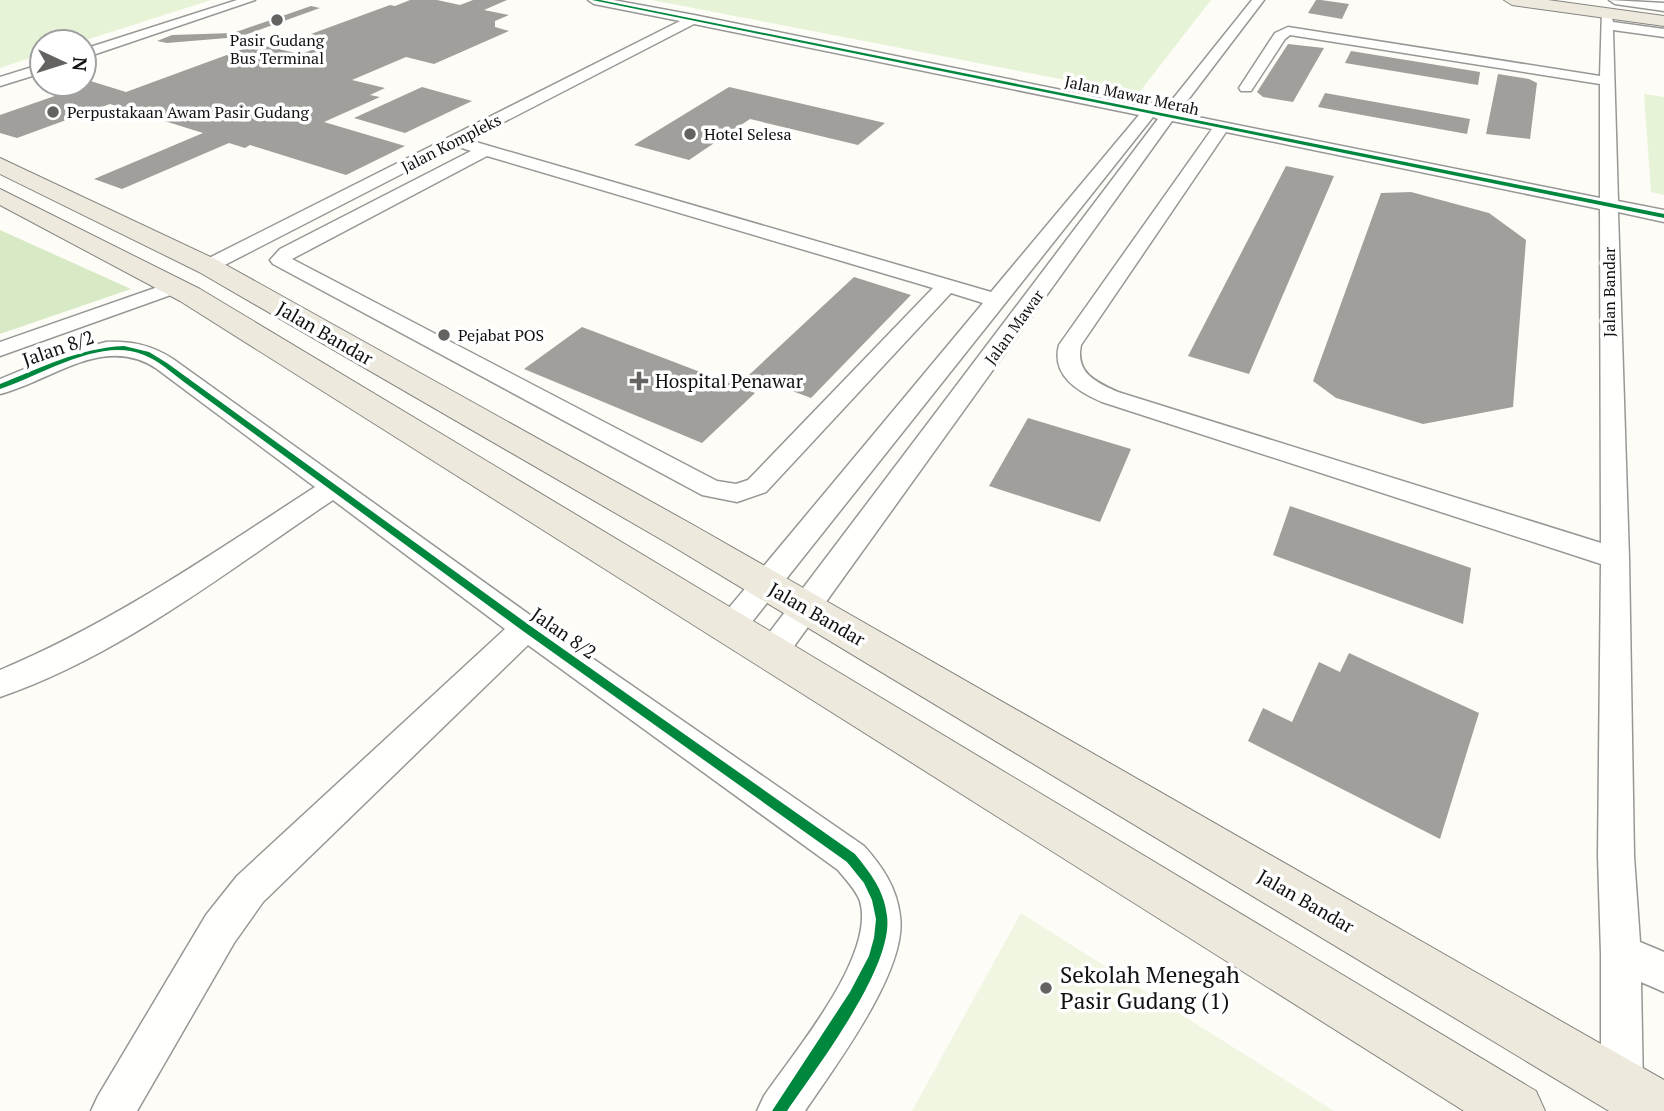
<svg xmlns="http://www.w3.org/2000/svg" width="1664" height="1111" font-family="'PT Serif',serif">
<rect width="100%" height="100%" fill="#fdfcf7"/>
<g fill="#e7f3d7">
<path d="M 0,0 L 211,0 L 80,42 L 42,42 L 42,54 L 0,68 Z"/>
<path d="M 652,0 L 1211,0 L 1138,94 Z"/>
<path d="M 1644,94 L 1664,97 L 1664,195 L 1651,192 Z"/>
</g>
<path fill="#d8eac5" d="M 0,230 L 131,289 L 0,334 Z"/>
<path fill="#f0f6e1" d="M 1021,913 L 1334,1111 L 912,1111 Z"/>
<g fill="#a19f9c">
<path d="M 410,0 L 437,0 L 460,5 L 473,0 L 507,0 L 484,10 L 509,15 L 495,21 L 495,27 L 509,31 L 434,64 L 406,57 L 352,80 L 385,88 L 370,95 L 380,97 L 324,122 L 405,146 L 346,175 L 250,145 L 245,148 L 229,143 L 122,189 L 94,179 L 203,133 L 110,104 L 17,138 L 0,133 L 0,115 L 72,90 L 55,84 L 84,84 L 84,79 L 126,92 L 257,44 L 300,54 L 318,48 L 296,42 L 315,35 L 311,34 L 390,5 L 395,6 Z"/>
<path d="M 1316,0 L 1321,0 L 1349,4 L 1342,19 L 1308,13 Z"/>
<path d="M 311,6 L 320,8 L 239,37 L 167,43 L 157,41 L 172,35 L 233,33 Z"/>
<path d="M 1288,44 L 1324,48 L 1293,102 L 1263,97 L 1257,92 Z"/>
<path d="M 1351,51 L 1480,72 L 1478,85 L 1345,63 Z"/>
<path d="M 1498,74 L 1529,79 L 1537,83 L 1530,139 L 1486,134 Z"/>
<path d="M 422,87 L 472,101 L 405,133 L 354,118 Z"/>
<path d="M 729,87 L 885,123 L 858,145 L 750,119 L 689,160 L 634,145 Z"/>
<path d="M 1325,93 L 1470,119 L 1467,134 L 1318,107 Z"/>
<path d="M 1286,166 L 1334,176 L 1249,374 L 1188,356 Z"/>
<path d="M 1411,192 L 1489,213 L 1526,240 L 1513,407 L 1423,424 L 1336,398 L 1313,381 L 1381,193 Z"/>
<path d="M 854,277 L 911,295 L 811,398 L 749,375 Z"/>
<path d="M 582,327 L 661,357 L 755,393 L 702,443 L 524,369 Z"/>
<path d="M 1028,418 L 1131,449 L 1100,522 L 989,486 Z"/>
<path d="M 1290,506 L 1471,568 L 1463,624 L 1273,555 Z"/>
<path d="M 1349,653 L 1479,713 L 1440,839 L 1248,741 L 1263,708 L 1292,722 L 1319,662 L 1340,672 Z"/>
</g>
<g fill="none" stroke-linecap="round" stroke-linejoin="round">
<defs>
<g id="minor">
<path d="M 237,0 L 255,0 L 84,58 L 84,49 Z"/>
<path d="M 588,0 L 613,0 L 694,15 L 1145,107 L 1154,101 L 1162,106 L 1159,109 L 1164,110 L 1252,0 L 1264,0 L 1178,113 L 1600,198 L 1600,84 L 1290,35 L 1285,39 L 1251,91 L 1241,91 L 1239,88 L 1275,33 L 1288,27 L 1600,76 L 1602,10 L 1610,10 L 1613,22 L 1664,29 L 1664,37 L 1613,30 L 1618,201 L 1664,210 L 1664,222 L 1618,212 L 1629,558 L 1634,856 L 1640,942 L 1664,952 L 1664,992 L 1641,982 L 1643,1087 L 1637,1102 L 1622,1108 L 1607,1102 L 1601,1087 L 1601,954 L 1598,856 L 1601,564 L 1102,402 C 1077,391 1051,375 1059,345 L 1212,129 L 1172,121 L 782,663 L 771,666 L 760,663 L 756,654 L 760,645 L 1158,119 L 1153,117 L 740,637 L 729,641 L 718,637 L 714,629 L 718,621 L 983,303 L 951,293 L 766,492 L 737,502 L 702,495 L 273,264 L 270,260 L 280,249 L 471,151 L 456,146 L 215,270 L 201,270 L 198,266 L 201,262 L 680,21 L 594,4 ZM 694,24 L 1139,115 L 991,292 L 469,140 ZM 1226,132 L 1600,209 L 1601,543 L 1118,392 C 1096,382 1075,373 1081,345 ZM 487,156 L 933,288 L 748,480 L 736,484 L 717,481 L 292,259 Z"/>
<path d="M 1609,0 L 1664,3 L 1664,11 L 1615,4 Z"/>
<path d="M 42,64 L 42,73 L 0,86 L 0,77 Z"/>
<path d="M 175,281 L 182,283 L 185,287 L 182,291 L 0,356 L 0,342 Z"/>
<path d="M 106,342 C 131,341 152,345 173,359 L 537,620 L 864,846 C 882,866 897,888 900,916 C 908,970 835,1066 805,1111 L 757,1111 L 764,1096 C 794,1052 876,956 860,901 C 856,890 846,880 838,870 L 528,645 L 263,902 L 234,943 L 137,1111 L 91,1111 L 98,1096 L 206,915 L 237,876 L 505,629 L 333,500 C 227,571 122,655 0,697 L 0,670 C 113,623 213,553 315,487 L 157,369 C 104,333 52,381 0,394 L 0,379 L 61,354 Z"/>
</g>
<g id="major">
<path d="M 1504,0 L 1548,0 L 1664,16 L 1664,26 L 1512,5 Z"/>
<path d="M 0,158 L 217,260 L 695,526 L 1664,1080 L 1664,1111 L 1609,1111 L 669,544 L 199,272 L 0,174 Z"/>
<path d="M 0,189 L 200,289 L 1536,1091 L 1545,1111 L 1464,1111 L 180,301 L 0,205 Z"/>
</g>
</defs>
<use href="#minor" stroke="#979795" stroke-width="3"/>
<use href="#major" stroke="#858482" stroke-width="2"/>
<use href="#minor" fill="#fffffe" fill-rule="evenodd"/>
<use href="#major" fill="#ede9dc" fill-rule="evenodd"/>
<defs>
<g id="cycleway">
<path d="M 592,0 L 600,0 L 1664,214 L 1664,218 Z"/>
<path d="M 124,346 L 149,352 L 167,363 L 529,625 L 855,854 C 871,874 884,890 887,916 C 894,967 816,1068 787,1111 L 772,1111 L 850,992 L 869,956 L 874,938 L 876,919 L 872,900 L 864,883 L 847,862 L 523,631 L 184,382 C 171,372 159,361 144,355 C 101,336 40,376 0,389 L 0,384 C 41,368 79,348 124,346 Z"/>
</g>
</defs>
<use href="#cycleway" stroke="#fff" stroke-width="4"/>
<use href="#cycleway" fill="#00873e" fill-rule="evenodd"/>
</g>
<g fill="#646362" stroke="#fff" stroke-width="2.5">
<circle cx="277" cy="20" r="7"/>
<circle cx="53" cy="112" r="7"/>
<circle cx="690" cy="134" r="7"/>
<circle cx="444" cy="335" r="7"/>
<path d="M635.5 370.5h7v7h7v7h-7v7h-7v-7h-7v-7h7z"/>
<circle cx="1046" cy="988" r="7"/>
</g>
<g text-anchor="middle" stroke-width="7" stroke-linejoin="round" paint-order="stroke">
<g font-size="16" fill="#111" stroke="#fff" text-anchor="start">
<text x="277" y="46" text-anchor="middle">Pasir Gudang<tspan x="277" dy="18">Bus Terminal</tspan></text>
<text x="67" y="118">Perpustakaan Awam Pasir Gudang</text>
<text x="704" y="140">Hotel Selesa</text>
<text x="458" y="341">Pejabat POS</text>
</g>
<g font-size="16" fill="#111" stroke="#fff">
<text transform="translate(1132 95) rotate(12)" y="6">Jalan Mawar Merah</text>
<text transform="translate(451 143) rotate(-27)" y="6">Jalan Kompleks</text>
<text transform="translate(1609 292) rotate(-90)" y="6">Jalan Bandar</text>
<text transform="translate(1014 327) rotate(-54)" y="6">Jalan Mawar</text>
</g>
<g font-size="19" fill="#111" stroke="#fff">
<text transform="translate(325 333) rotate(30)" y="7">Jalan Bandar</text>
<text transform="translate(58 348) rotate(-19)" y="7">Jalan 8/2</text>
<text transform="translate(817 614) rotate(30)" y="7">Jalan Bandar</text>
<text transform="translate(564 633) rotate(35)" y="7">Jalan 8/2</text>
<text transform="translate(1306 901) rotate(30)" y="7">Jalan Bandar</text>
</g>
<g font-size="19" fill="#111" stroke="#fff" text-anchor="start">
<text x="655" y="388">Hospital Penawar</text>
</g>
<g font-size="23" fill="#111" stroke="#fff" text-anchor="start">
<text x="1060" y="983">Sekolah Menegah<tspan x="1060" dy="26">Pasir Gudang (1)</tspan></text>
</g>
</g>
<g transform="translate(63 63) rotate(94)"><circle r="33" fill="#ffffff" stroke="#a0a0a0" stroke-width="2"/>
<path d="M0-5L12 26L0 18L-12 26Z" fill="#646362"/>
<text y="-10" font-size="19" font-weight="bold" text-anchor="middle" fill="#111111">N</text>
</g>
</svg>
